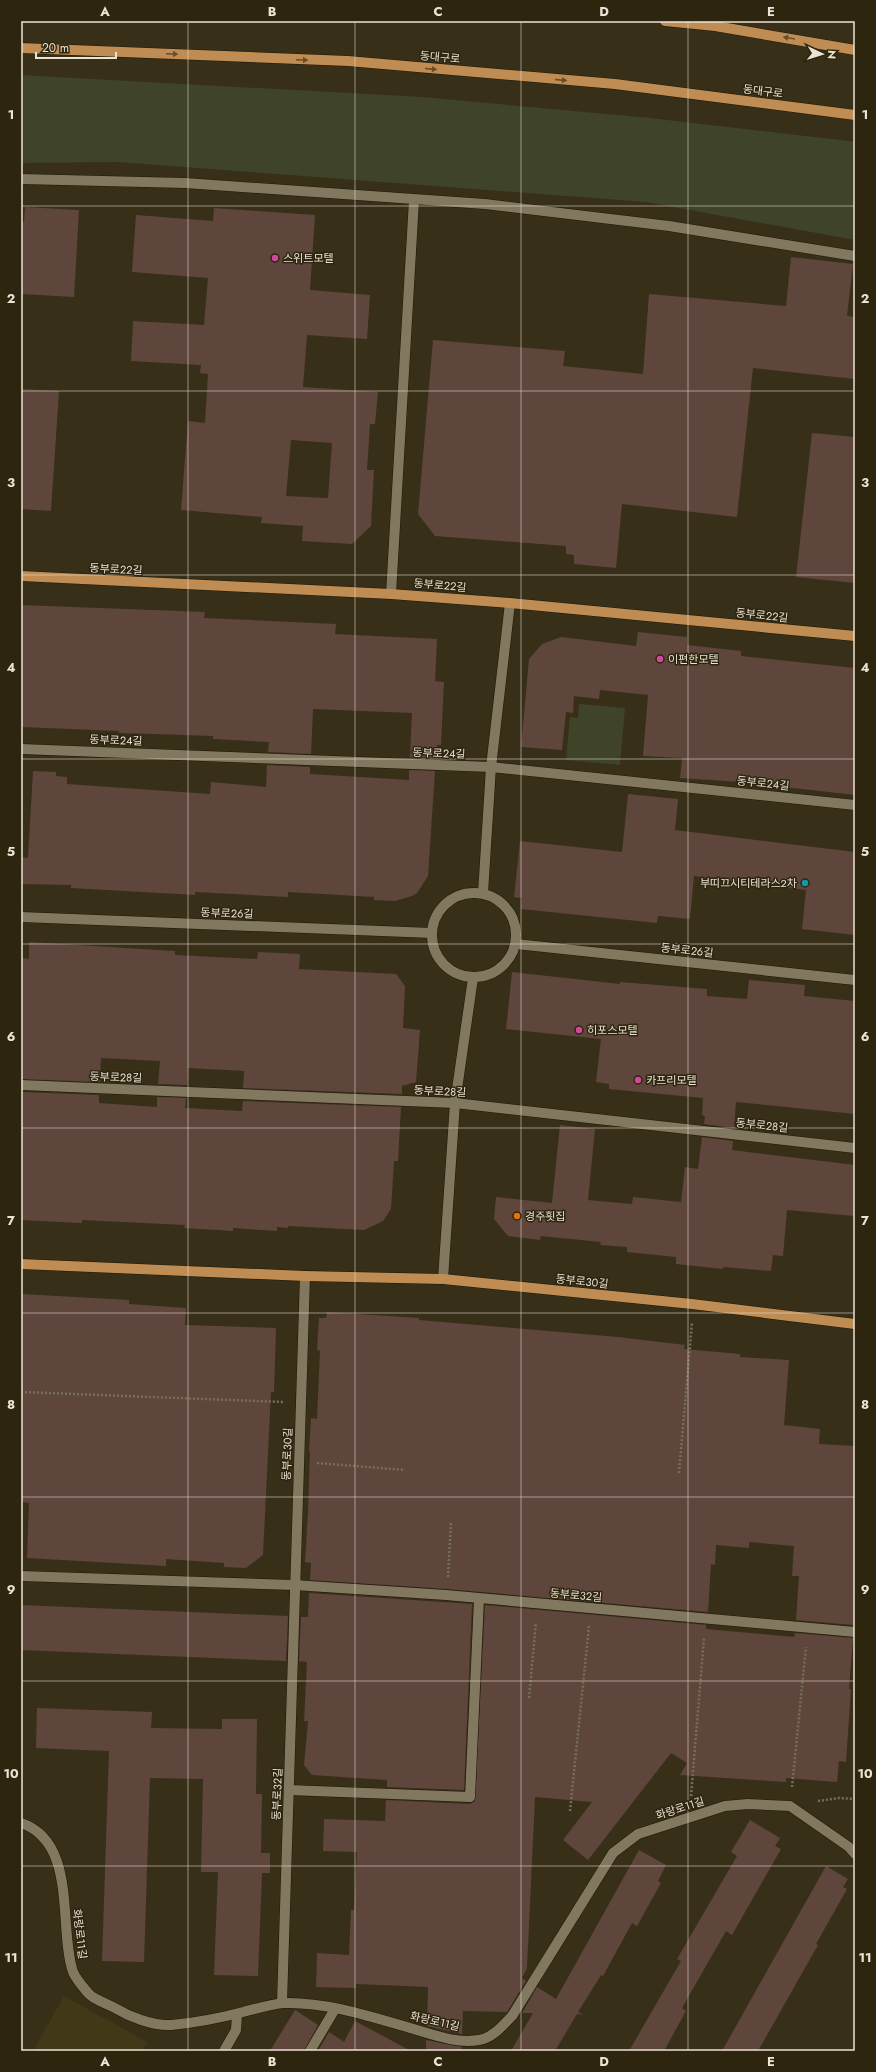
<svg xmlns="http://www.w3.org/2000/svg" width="876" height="2072" font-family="Jost,'Noto Sans KR',sans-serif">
<rect width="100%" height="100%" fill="#382f19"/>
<g fill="#3f4328">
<path d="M 21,75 L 422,97 L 650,118 L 849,141 L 855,142 L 855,240 L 646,202 L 118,162 L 21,163 Z"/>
<path d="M 579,704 L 625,708 L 620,765 L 566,760 L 570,717 L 578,718 Z"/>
</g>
<path fill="#403817" d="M 64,1996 L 147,2042 L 142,2051 L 33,2051 Z"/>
<g fill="#5e463c" fill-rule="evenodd">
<path d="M 25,207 L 79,210 L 74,297 L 21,294 L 21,222 L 24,222 Z"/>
<path d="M 214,208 L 315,215 L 310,290 L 370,295 L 367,339 L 307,335 L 303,387 L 378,392 L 375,424 L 370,424 L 367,470 L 374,470 L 371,526 L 352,544 L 302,541 L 303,526 L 261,523 L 262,517 L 181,510 L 188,421 L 205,423 L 208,374 L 200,373 L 201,365 L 131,361 L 133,321 L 204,325 L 208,278 L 132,272 L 136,215 L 213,221 ZM 291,440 L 332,443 L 328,498 L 286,496 Z"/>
<path d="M 791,257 L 853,264 L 847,316 L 855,317 L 855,379 L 753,368 L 737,517 L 622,504 L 616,568 L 574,564 L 574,555 L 566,554 L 566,546 L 435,536 L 418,514 L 433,340 L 565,351 L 563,366 L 643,374 L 649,294 L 786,306 Z"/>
<path d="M 21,389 L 59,391 L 51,511 L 21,509 Z"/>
<path d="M 812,433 L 855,437 L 855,583 L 796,577 Z"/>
<path d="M 21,605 L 205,612 L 204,618 L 336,624 L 335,634 L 437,639 L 435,681 L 444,682 L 441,745 L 437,745 L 436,758 L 410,757 L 412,713 L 313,709 L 311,754 L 268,752 L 269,742 L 213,739 L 213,736 L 154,734 L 119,733 L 119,731 L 21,727 Z"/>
<path d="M 638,632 L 687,637 L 687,645 L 741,651 L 741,656 L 855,668 L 855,795 L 741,782 L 680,778 L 682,758 L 643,756 L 648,695 L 600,690 L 599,699 L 574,696 L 573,713 L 566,712 L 562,750 L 521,747 L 529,659 L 542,644 L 561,637 L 636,646 Z"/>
<path d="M 267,765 L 310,767 L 310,774 L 409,780 L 409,770 L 435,771 L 428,876 L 417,893 L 412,896 L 395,901 L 374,900 L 374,897 L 288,892 L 288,897 L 195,892 L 195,895 L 71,888 L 71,885 L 21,884 L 21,857 L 28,858 L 33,771 L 56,772 L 56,776 L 67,777 L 67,784 L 210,794 L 211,782 L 266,787 Z"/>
<path d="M 628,794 L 678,799 L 675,830 L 855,852 L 855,935 L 802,929 L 806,890 L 694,876 L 690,919 L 658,916 L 657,923 L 521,909 L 522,898 L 514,897 L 520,841 L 622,852 Z"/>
<path d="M 29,942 L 175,951 L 175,955 L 257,959 L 258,952 L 300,954 L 299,969 L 396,974 L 405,986 L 403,1028 L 420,1030 L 416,1082 L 402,1086 L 402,1094 L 243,1088 L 244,1071 L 188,1068 L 187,1085 L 158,1084 L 160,1061 L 101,1058 L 100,1082 L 21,1079 L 21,958 L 29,959 Z"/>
<path d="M 512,972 L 620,984 L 620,982 L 707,989 L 707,996 L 747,999 L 749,980 L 805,985 L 804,996 L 855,1001 L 855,1114 L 736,1102 L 734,1128 L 704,1124 L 705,1116 L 702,1115 L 703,1098 L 609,1089 L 609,1084 L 596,1082 L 601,1039 L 506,1029 Z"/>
<path d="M 21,1092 L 99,1095 L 99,1103 L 157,1107 L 157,1097 L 186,1098 L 185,1108 L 242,1111 L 243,1101 L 401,1107 L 398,1161 L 394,1161 L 391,1209 L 383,1221 L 364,1230 L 288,1226 L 288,1228 L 277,1227 L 277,1231 L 233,1228 L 233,1231 L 184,1228 L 185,1225 L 82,1220 L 82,1223 L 21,1220 Z"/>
<path d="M 560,1125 L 595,1129 L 588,1200 L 632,1204 L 633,1197 L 681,1202 L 685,1167 L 698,1169 L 702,1137 L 733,1141 L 732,1150 L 855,1165 L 855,1216 L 787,1210 L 783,1256 L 773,1255 L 771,1271 L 723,1267 L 723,1269 L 676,1264 L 676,1257 L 627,1252 L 627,1247 L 600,1245 L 601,1242 L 541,1236 L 540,1240 L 508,1236 L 494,1219 L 496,1197 L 552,1203 Z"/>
<path d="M 21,1294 L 129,1300 L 129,1304 L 186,1308 L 185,1325 L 276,1328 L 274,1392 L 271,1392 L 263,1555 L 246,1568 L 224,1567 L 224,1563 L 166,1559 L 166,1566 L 27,1558 L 29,1503 L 21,1502 Z"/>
<path d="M 327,1312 L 419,1318 L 419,1320 L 618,1337 L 685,1345 L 684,1349 L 740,1354 L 740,1357 L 789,1360 L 784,1425 L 820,1429 L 819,1444 L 855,1446 L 854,1625 L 796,1620 L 799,1576 L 792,1576 L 794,1546 L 749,1542 L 749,1548 L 716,1545 L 715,1565 L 711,1564 L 708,1612 L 447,1589 L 310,1580 L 311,1563 L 305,1562 L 308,1511 L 310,1451 L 309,1451 L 311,1418 L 317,1419 L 320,1351 L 317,1350 L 319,1318 L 326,1318 Z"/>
<path d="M 309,1593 L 472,1604 L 464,1790 L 387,1787 L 387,1780 L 312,1775 L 304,1765 L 308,1721 L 304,1721 L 307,1662 L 299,1661 L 301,1617 L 308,1617 Z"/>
<path d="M 21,1605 L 288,1616 L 286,1661 L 21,1650 Z"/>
<path d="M 485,1605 L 706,1625 L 706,1629 L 794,1637 L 795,1633 L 853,1638 L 849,1689 L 851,1689 L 846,1762 L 839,1761 L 837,1782 L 786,1778 L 786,1782 L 680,1775 L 687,1763 L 671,1753 L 588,1860 L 563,1840 L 592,1802 L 535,1797 L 527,1968 L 522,1978 L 526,1981 L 507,2012 L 463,2011 L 462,2034 L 427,2026 L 428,1987 L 356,1984 L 356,1988 L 316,1987 L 317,1953 L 349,1955 L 351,1910 L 354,1910 L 357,1852 L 323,1851 L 324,1819 L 385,1821 L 386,1800 L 470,1804 L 475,1801 Z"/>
<path d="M 37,1708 L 152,1712 L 151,1728 L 222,1729 L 222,1719 L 257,1719 L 256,1794 L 262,1794 L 261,1853 L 270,1853 L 270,1873 L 262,1873 L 258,1976 L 214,1975 L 218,1872 L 201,1872 L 203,1779 L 150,1778 L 144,1962 L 102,1961 L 109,1751 L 36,1748 Z"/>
<path d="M 750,1820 L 780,1838 L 775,1846 L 781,1849 L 732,1935 L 726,1931 L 682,2008 L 686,2011 L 664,2051 L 629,2051 L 681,1961 L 677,1959 L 737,1856 L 731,1852 Z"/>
<path d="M 639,1850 L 666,1865 L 658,1881 L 661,1883 L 637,1926 L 632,1923 L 603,1976 L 601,1975 L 583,2004 L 578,2012 L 583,2015 L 577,2014 L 555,2051 L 511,2051 L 533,2013 L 522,2013 L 537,1987 L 556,1999 Z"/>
<path d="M 826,1866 L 848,1879 L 843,1887 L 847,1889 L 816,1944 L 818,1945 L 758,2051 L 722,2051 Z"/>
<path d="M 295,2010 L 318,2025 L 304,2051 L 270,2051 Z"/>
<path d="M 355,2021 L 411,2051 L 318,2051 L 329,2032 L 344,2042 Z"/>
<path d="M 426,2040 L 462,2047 L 462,2051 L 426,2051 Z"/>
</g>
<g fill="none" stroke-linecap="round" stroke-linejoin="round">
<defs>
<g id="minor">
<path d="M 21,179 L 185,183 L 485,204 L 669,226 L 855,256"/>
<path d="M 391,594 L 414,200"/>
<path d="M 21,749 L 491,767 L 855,805"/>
<circle cx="474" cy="935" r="42"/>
<path d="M 483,893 L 491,767 L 510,603"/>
<path d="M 21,917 L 432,933"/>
<path d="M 516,944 L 855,980"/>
<path d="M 21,1085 L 455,1103 L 855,1148"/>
<path d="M 443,1279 L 455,1103 L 473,978"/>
<path d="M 21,1576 L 294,1585 L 446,1595 L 855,1632"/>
<path d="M 289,1790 L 470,1797 L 479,1599"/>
<path d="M 21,1823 C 78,1842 58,1927 73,1972 C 76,1979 83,1987 88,1993 C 93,1999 105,2003 113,2007 C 128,2016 152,2026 171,2025 C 194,2023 220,2018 243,2012 C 256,2009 271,2004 284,2003 C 326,2002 369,2016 410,2028 C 431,2034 456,2044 479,2040 C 493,2038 503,2025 512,2016 L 613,1853 L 638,1834 L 725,1806 L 748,1804 L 790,1806 L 849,1847 L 855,1854"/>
<path d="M 282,2003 L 305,1276"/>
<path d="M 224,2051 L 236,2030 L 237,2014"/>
<path d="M 310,2051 L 335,2009"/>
</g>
<g id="major">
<path d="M 665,21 L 715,26 L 855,50"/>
<path d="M 21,48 L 348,61 L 615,84 L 855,115"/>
<path d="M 21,576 L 391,594 L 510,603 L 855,636"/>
<path d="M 21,1264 L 305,1276 L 443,1279 L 692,1304 L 855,1324"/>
</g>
</defs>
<use href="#minor" stroke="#1f1703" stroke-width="11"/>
<use href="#major" stroke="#1f1703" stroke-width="11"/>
<g stroke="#776f5c" stroke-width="2.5" stroke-dasharray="2 2" stroke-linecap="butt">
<path d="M 21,1392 L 283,1402"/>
<path d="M 317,1463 L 405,1470"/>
<path d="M 679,1473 L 692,1323"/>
<path d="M 448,1577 L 451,1522"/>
<path d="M 529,1698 L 536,1622"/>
<path d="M 792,1787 L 806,1647"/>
<path d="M 691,1796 L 704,1638"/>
<path d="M 818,1801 L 839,1798 L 855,1799"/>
<path d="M 570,1811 L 589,1626"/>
</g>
<use href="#minor" stroke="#827860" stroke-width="10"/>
<use href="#major" stroke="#bf8c53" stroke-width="10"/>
</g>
<defs><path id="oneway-solid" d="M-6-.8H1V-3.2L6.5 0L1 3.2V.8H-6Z"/></defs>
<g fill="#684e2a">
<use href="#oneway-solid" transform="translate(789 38) rotate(-170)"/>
<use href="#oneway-solid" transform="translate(172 54) rotate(2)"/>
<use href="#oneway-solid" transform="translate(302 60) rotate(2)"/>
<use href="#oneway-solid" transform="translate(431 69) rotate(5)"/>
<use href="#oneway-solid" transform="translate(561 80) rotate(5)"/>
</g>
<path fill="none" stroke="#eae4d7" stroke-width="1" stroke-opacity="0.55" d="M 188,21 L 188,2051M 355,21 L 355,2051M 521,21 L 521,2051M 688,21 L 688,2051M 21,206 L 855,206M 21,391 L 855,391M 21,575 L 855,575M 21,759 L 855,759M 21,944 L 855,944M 21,1128 L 855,1128M 21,1313 L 855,1313M 21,1497 L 855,1497M 21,1681 L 855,1681M 21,1866 L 855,1866"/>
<g fill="#d1479c" stroke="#2e250f" stroke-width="1.5">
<circle cx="275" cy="258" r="4"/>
<circle cx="660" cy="659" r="4"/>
<circle cx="579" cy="1030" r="4"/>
<circle cx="638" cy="1080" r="4"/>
</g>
<circle fill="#0f9aa8" stroke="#2e250f" stroke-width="1.5" cx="805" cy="883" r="4"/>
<circle fill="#e8710a" stroke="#2e250f" stroke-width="1.5" cx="517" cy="1216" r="4"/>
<g text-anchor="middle" stroke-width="3" stroke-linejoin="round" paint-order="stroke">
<g font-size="11" fill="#eae4d7" stroke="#2e250f">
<text transform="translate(440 57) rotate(5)" y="4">동대구로</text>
<text transform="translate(763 91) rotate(7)" y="4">동대구로</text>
<text transform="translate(116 569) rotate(3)" y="4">동부로22길</text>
<text transform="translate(440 585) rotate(5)" y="4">동부로22길</text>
<text transform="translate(762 615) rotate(6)" y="4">동부로22길</text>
<text transform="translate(116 740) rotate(2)" y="4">동부로24길</text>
<text transform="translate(439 753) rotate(2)" y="4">동부로24길</text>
<text transform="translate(763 783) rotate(6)" y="4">동부로24길</text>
<text transform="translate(227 913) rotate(2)" y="4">동부로26길</text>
<text transform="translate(687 950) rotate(6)" y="4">동부로26길</text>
<text transform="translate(116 1077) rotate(2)" y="4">동부로28길</text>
<text transform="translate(440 1091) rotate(3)" y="4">동부로28길</text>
<text transform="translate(762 1125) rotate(6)" y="4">동부로28길</text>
<text transform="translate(582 1281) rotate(6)" y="4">동부로30길</text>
<text transform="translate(287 1454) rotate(-88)" y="4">동부로30길</text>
<text transform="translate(576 1595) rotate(5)" y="4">동부로32길</text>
<text transform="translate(277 1794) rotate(-88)" y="4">동부로32길</text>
<text transform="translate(680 1808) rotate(-18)" y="4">화랑로11길</text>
<text transform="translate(80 1934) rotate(83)" y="4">화랑로11길</text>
<text transform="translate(435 2021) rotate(13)" y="4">화랑로11길</text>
</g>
<g font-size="11" fill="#eae4d7" stroke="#2e250f" text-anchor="start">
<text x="283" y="262">스위트모텔</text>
<text x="668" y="663">이편한모텔</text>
<text x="797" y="887" text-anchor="end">부띠끄시티테라스2차</text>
<text x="587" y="1034">히포스모텔</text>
<text x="646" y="1084">카프리모텔</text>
<text x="525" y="1220">경주횟집</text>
</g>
</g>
<rect width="876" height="2072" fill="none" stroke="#2e250f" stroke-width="44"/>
<g transform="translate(822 54) rotate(94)" stroke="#2e250f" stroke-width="3" paint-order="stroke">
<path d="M0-3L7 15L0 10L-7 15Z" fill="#eae4d7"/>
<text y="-6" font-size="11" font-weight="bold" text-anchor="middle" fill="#eae4d7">N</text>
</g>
<path d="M36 52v6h80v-6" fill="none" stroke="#eae4d7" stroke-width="2"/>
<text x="42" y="52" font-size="12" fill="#eae4d7" stroke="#2e250f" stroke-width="3" paint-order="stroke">20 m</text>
<rect x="22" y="22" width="832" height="2028" fill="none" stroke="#eae4d7" stroke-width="1.5"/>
<g font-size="13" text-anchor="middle" font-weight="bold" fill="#eae4d7">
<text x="105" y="16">A</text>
<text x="272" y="16">B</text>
<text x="438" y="16">C</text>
<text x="604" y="16">D</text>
<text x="771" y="16">E</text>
<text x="11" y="119">1</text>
<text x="865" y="119">1</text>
<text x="11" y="303">2</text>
<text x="865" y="303">2</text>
<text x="11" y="487">3</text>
<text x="865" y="487">3</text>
<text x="11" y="672">4</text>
<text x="865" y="672">4</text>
<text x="11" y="856">5</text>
<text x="865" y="856">5</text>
<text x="11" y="1041">6</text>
<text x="865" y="1041">6</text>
<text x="11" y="1225">7</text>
<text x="865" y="1225">7</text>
<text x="11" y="1409">8</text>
<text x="865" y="1409">8</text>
<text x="11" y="1594">9</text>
<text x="865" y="1594">9</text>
<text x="11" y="1778">10</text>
<text x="865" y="1778">10</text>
<text x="11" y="1962">11</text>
<text x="865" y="1962">11</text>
<text x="105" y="2066">A</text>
<text x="272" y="2066">B</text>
<text x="438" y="2066">C</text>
<text x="604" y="2066">D</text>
<text x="771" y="2066">E</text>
</g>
</svg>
